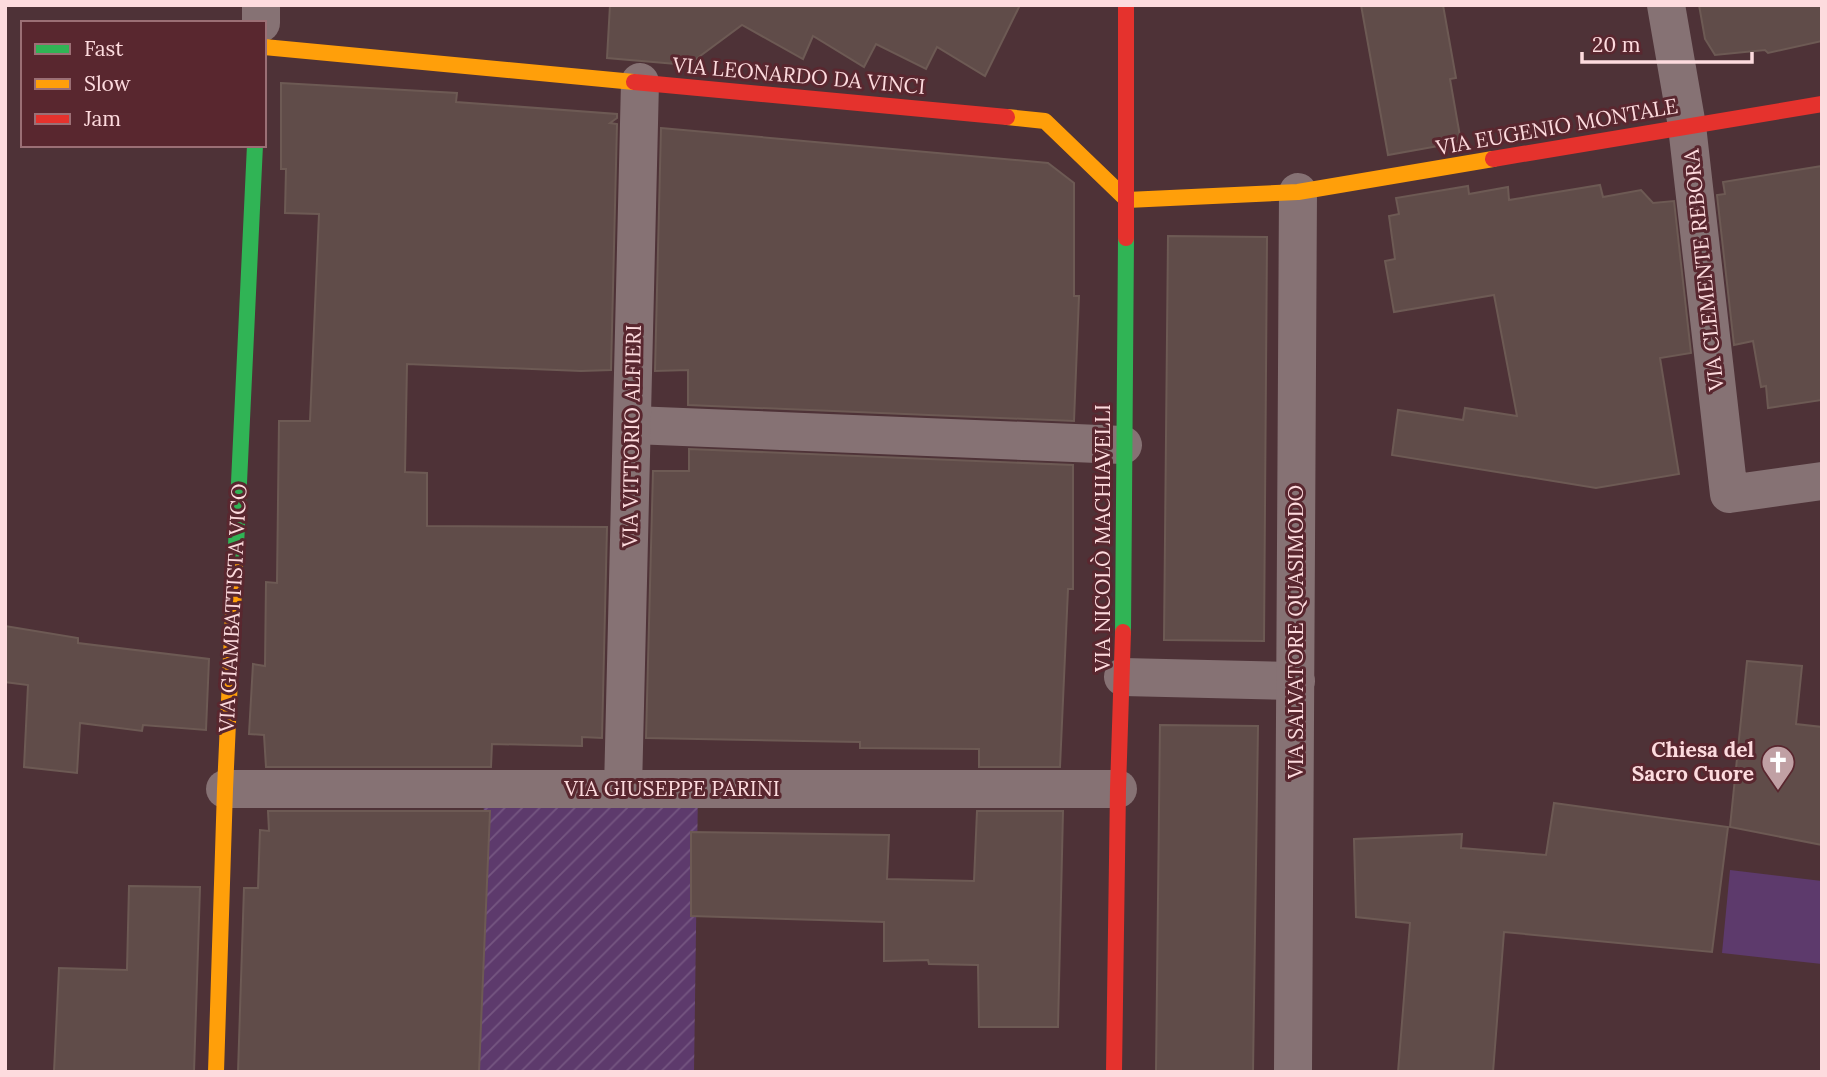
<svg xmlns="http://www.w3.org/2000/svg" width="1827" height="1077" font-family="Lora,serif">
<defs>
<pattern id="garden-furrows" width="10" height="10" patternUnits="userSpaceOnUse" patternTransform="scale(1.75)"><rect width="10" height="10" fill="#5d3a6c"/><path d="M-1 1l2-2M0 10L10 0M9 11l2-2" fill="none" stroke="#755681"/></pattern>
</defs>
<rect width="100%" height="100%" fill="#4e3237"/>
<path fill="url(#garden-furrows)" d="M 484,789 L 698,789 L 694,1072 L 479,1072 Z"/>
<path fill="#5d3a6c" d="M 1730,870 L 1822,881 L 1822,964 L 1722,953 Z"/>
<g fill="#604c49" stroke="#6d5a54" stroke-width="2">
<path d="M 610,5 L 1020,5 L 985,76 L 937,47 L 926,69 L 876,44 L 864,67 L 813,36 L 803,59 L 742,25 L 688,65 L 607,58 Z"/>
<path d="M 1361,5 L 1443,5 L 1456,78 L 1450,79 L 1461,142 L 1388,155 Z"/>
<path d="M 1699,5 L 1822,5 L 1822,41 L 1768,53 L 1765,50 L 1715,55 L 1705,39 Z"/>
<path d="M 281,83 L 457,93 L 456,102 L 617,114 L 617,118 L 610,123 L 617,124 L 611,370 L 581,371 L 407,364 L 405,472 L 427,473 L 427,526 L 607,527 L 602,738 L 582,737 L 582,746 L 492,744 L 491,767 L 266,767 L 264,735 L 249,734 L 253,664 L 265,666 L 266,582 L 277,583 L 279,421 L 310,421 L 319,214 L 285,213 L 286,169 L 281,169 Z"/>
<path d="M 661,128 L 1048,163 L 1074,183 L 1074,296 L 1079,296 L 1074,421 L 688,405 L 688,370 L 655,371 Z"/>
<path d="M 1822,166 L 1822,400 L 1768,408 L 1766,386 L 1761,387 L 1753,341 L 1734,345 L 1717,195 L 1725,194 L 1723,182 Z"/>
<path d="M 1600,185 L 1603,197 L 1641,190 L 1653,203 L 1674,201 L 1691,353 L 1660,358 L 1679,474 L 1596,488 L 1392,455 L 1398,410 L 1463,420 L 1465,408 L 1517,416 L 1494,295 L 1394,312 L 1385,261 L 1395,259 L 1389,216 L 1399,214 L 1396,198 L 1468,186 L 1469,194 L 1508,187 L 1509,200 Z"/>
<path d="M 1168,236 L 1267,237 L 1264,641 L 1164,640 Z"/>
<path d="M 689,449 L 1073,465 L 1073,589 L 1068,589 L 1060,767 L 979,767 L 979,749 L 860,748 L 860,742 L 646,738 L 653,471 L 689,471 Z"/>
<path d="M 5,626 L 78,638 L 78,643 L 209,659 L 206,730 L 143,725 L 142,731 L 80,723 L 77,773 L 24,767 L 28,685 L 5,682 Z"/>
<path d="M 1747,661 L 1802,666 L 1796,724 L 1822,727 L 1822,845 L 1730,827 Z"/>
<path d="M 1160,725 L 1258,726 L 1253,1072 L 1156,1072 Z"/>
<path d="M 1554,803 L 1728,827 L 1712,952 L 1504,932 L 1493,1072 L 1398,1072 L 1410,923 L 1356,917 L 1354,839 L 1462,834 L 1461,848 L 1546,855 Z"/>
<path d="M 268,811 L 490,811 L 479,1072 L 238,1072 L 244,888 L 258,888 L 260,830 L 269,831 Z"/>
<path d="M 977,811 L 1063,811 L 1058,1027 L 979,1027 L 978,965 L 929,964 L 928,960 L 884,961 L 884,922 L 691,916 L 691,832 L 889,835 L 887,879 L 974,881 Z"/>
<path d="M 129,886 L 200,887 L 194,1072 L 54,1072 L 59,968 L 127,970 Z"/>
</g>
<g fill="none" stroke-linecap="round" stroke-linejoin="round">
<g stroke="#867274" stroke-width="38">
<path d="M 1666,5 L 1687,126 L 1729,494 L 1822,481"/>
<path d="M 261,23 L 261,5"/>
<path d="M 633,425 L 1123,445"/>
<path d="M 1123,677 L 1296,681"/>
<path d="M 225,789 L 1118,789"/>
<path d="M 623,789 L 640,82"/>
<path d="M 1293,1072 L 1298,192"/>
</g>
<g stroke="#30b455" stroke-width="16">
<path d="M 235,567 L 255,145"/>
<path d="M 1123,632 L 1126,238"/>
</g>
<g stroke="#ff9f0a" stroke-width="16">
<path d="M 264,47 L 634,82"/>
<path d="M 1007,117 L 1045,121 L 1127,200 L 1298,192 L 1493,159"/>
<path d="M 216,1072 L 225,789 L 235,567"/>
</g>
<g stroke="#e5322d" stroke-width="16">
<path d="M 1126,5 L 1126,238"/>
<path d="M 634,82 L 1007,117"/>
<path d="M 1493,159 L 1822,104"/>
<path d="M 1114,1072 L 1118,789 L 1123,632"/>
</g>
</g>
<defs>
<symbol id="church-pin" viewBox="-11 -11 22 30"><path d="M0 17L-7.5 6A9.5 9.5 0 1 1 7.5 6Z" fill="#c0a0a4" stroke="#59272f"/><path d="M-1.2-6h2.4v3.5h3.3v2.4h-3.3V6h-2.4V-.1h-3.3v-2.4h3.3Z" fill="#fff"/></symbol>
</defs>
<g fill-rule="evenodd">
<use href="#church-pin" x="1759" y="743" width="38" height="52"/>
</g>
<g text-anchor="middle" stroke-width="6" stroke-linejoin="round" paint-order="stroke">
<g font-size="21" fill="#fddbde" stroke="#59272f">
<text transform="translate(799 76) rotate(5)" y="7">VIA LEONARDO DA VINCI</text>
<text transform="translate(1557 127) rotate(-10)" y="7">VIA EUGENIO MONTALE</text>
<text transform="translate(1704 270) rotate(-96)" y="7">VIA CLEMENTE REBORA</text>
<text transform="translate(632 436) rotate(-89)" y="7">VIA VITTORIO ALFIERI</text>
<text transform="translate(1103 538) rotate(-90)" y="7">VIA NICOLÒ MACHIAVELLI</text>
<text transform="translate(233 608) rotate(-87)" y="7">VIA GIAMBATTISTA VICO</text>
<text transform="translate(1296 632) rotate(-90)" y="7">VIA SALVATORE QUASIMODO</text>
<text x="672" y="796">VIA GIUSEPPE PARINI</text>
</g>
<g font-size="21" font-weight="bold" fill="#fddbde" stroke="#59272f" text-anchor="end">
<text x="1754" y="757">Chiesa del<tspan x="1754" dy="24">Sacro Cuore</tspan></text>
</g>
</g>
<rect width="1827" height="1077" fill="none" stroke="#fddbde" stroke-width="14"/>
<rect x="21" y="21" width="245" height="126" fill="#59272f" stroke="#9b6f75" stroke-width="2"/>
<rect x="35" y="44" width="35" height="10" fill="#30b455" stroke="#9b6f75" stroke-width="2"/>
<text x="84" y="56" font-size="21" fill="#fddbde">Fast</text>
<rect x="35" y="79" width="35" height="10" fill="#ff9f0a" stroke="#9b6f75" stroke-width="2"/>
<text x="84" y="91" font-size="21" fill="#fddbde">Slow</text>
<rect x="35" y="114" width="35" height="10" fill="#e5322d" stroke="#9b6f75" stroke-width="2"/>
<text x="84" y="126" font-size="21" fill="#fddbde">Jam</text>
<path d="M1582 52v10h170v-10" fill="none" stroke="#fddbde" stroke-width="3.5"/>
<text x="1592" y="52" font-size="21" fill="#fddbde" stroke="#59272f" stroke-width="5" paint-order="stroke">20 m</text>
</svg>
